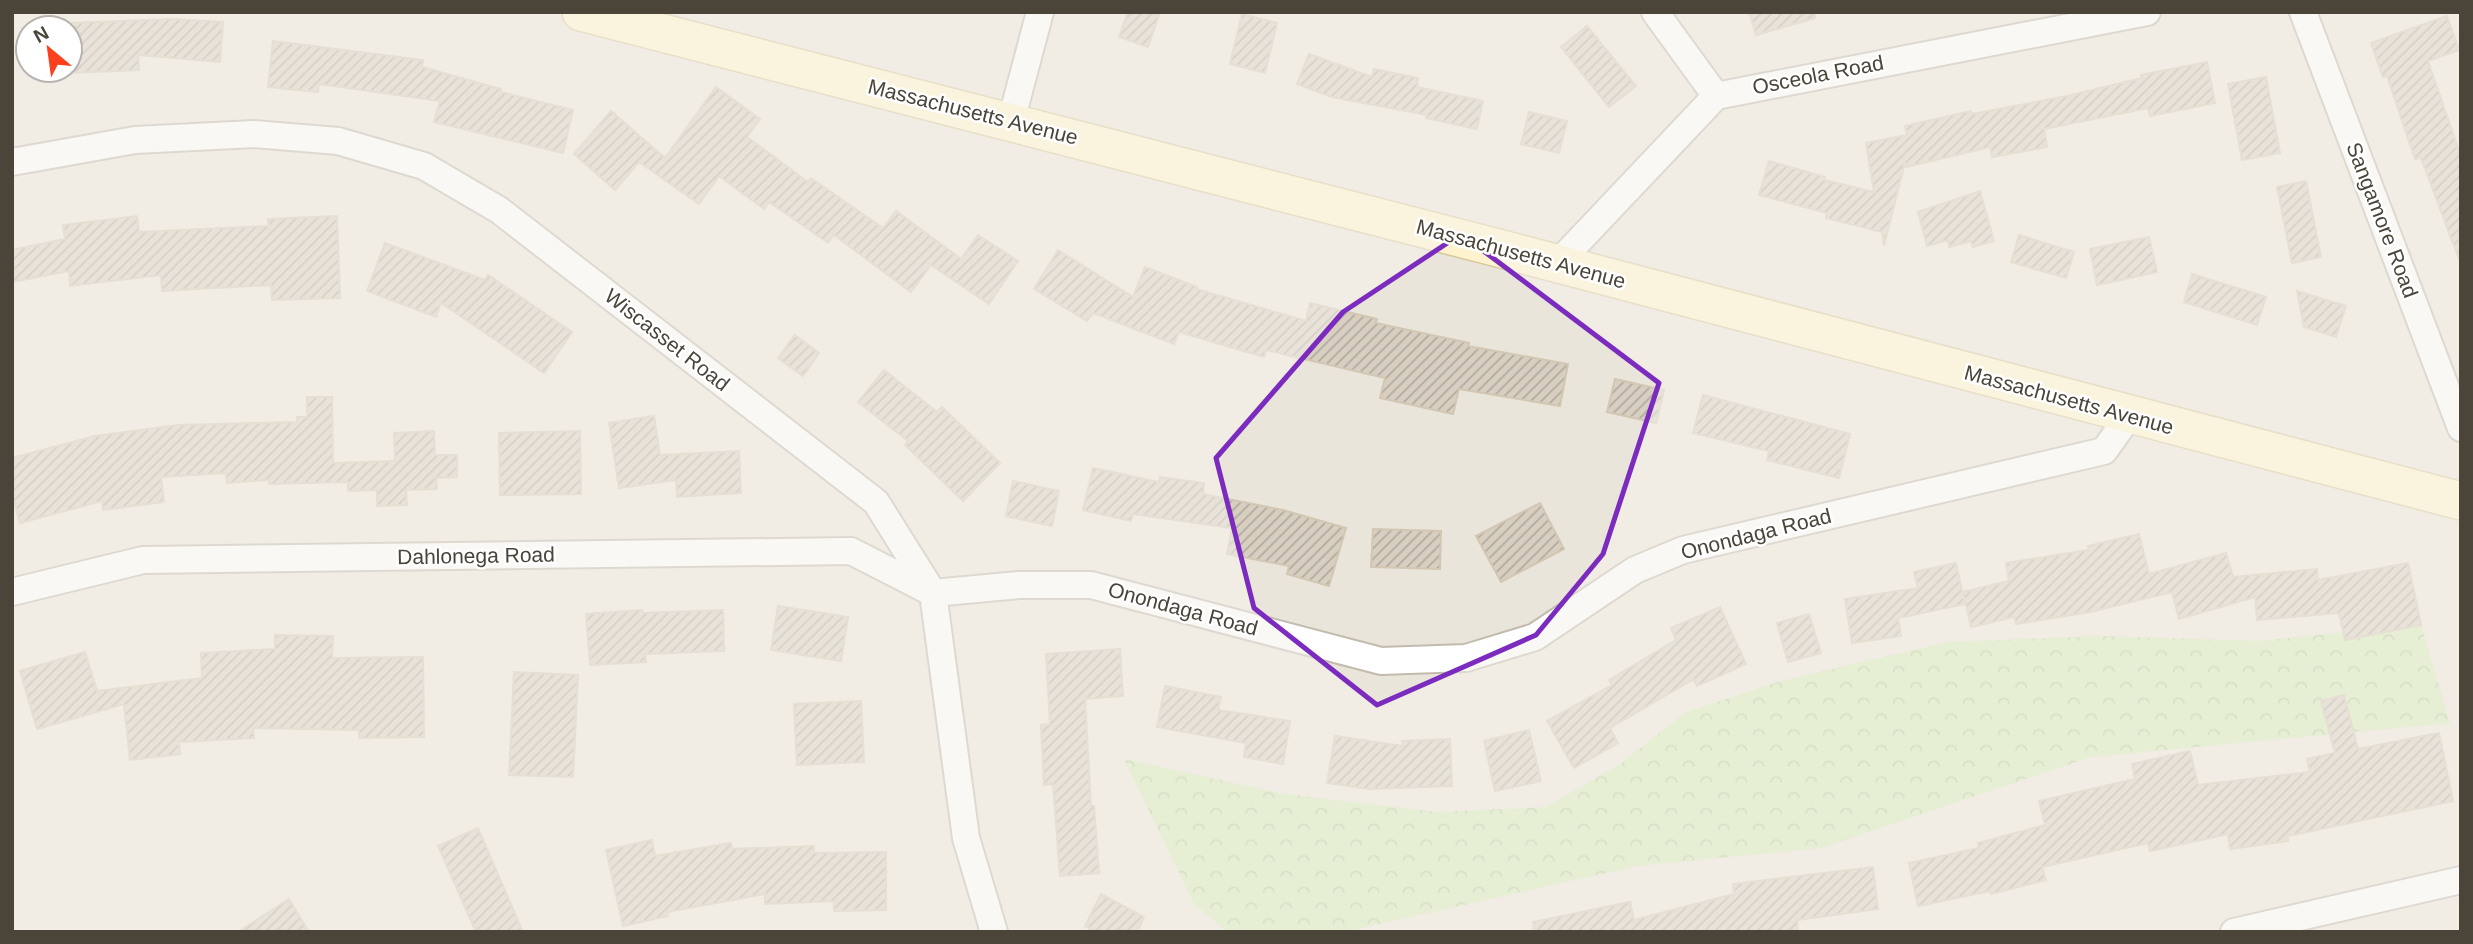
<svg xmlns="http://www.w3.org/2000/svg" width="2473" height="944" font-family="Helvetica,sans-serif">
<defs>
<pattern id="forest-crowns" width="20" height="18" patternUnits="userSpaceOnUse" patternTransform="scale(1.75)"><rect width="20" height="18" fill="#d2eab5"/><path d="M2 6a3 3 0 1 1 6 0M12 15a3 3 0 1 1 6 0" fill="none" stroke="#b6ca9c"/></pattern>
<pattern id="building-hatch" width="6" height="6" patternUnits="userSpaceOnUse" patternTransform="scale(1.75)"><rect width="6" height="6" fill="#d8cfc1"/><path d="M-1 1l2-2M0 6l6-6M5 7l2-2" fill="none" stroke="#b1aa9e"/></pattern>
</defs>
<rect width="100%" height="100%" fill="#f6f3ec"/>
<path fill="#eae5da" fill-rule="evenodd" d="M 12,12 L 2461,12 L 2461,932 L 12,932 ZM 28,28 L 70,28 L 70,70 L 28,70 Z"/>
<path fill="url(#forest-crowns)" d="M 2421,625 L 2450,723 L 2091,757 L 1821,848 L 1637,866 L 1344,932 L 1228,932 L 1194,904 L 1124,759 L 1285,794 L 1437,812 L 1546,807 L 1620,764 L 1686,712 L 1785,680 L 1948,642 L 2099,636 L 2257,641 Z"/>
<g fill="url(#building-hatch)" stroke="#d3c7b4" stroke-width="2">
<path d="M 1128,12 L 1160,12 L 1148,47 L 1119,37 Z"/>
<path d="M 1749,12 L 1814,12 L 1815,18 L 1756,35 Z"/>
<path d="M 1242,14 L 1277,23 L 1265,73 L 1230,64 Z"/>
<path d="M 2447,16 L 2459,50 L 2428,61 L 2461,157 L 2459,259 L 2421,158 L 2415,159 L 2387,76 L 2383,77 L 2371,43 Z"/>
<path d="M 172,19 L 223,22 L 220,62 L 138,55 L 139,70 L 70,73 L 70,23 Z"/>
<path d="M 1587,26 L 1636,86 L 1609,107 L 1561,47 Z"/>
<path d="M 273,41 L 423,60 L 422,67 L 501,89 L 501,92 L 573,110 L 563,153 L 434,122 L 440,101 L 319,84 L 318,92 L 268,87 Z"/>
<path d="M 1309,54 L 1372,77 L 1374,69 L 1418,78 L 1417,87 L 1483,101 L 1477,129 L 1426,118 L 1427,115 L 1332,97 L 1297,84 Z"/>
<path d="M 2207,62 L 2215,103 L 2150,116 L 2148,108 L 2044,129 L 2047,147 L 1992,157 L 1990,147 L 1906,167 L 1905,162 L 1884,246 L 1882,232 L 1826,218 L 1827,213 L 1759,195 L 1769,161 L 1825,177 L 1824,180 L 1874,192 L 1866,143 L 1907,135 L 1905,126 L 1971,111 L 1972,114 L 2067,96 L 2142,78 L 2141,75 Z"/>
<path d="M 2266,77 L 2280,153 L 2242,160 L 2228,84 Z"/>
<path d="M 716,87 L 760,119 L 747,137 L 808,182 L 811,178 L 883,228 L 896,211 L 961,259 L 978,235 L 1018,261 L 989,304 L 931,265 L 911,292 L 834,235 L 828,243 L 769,202 L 764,209 L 719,176 L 699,204 L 639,162 L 615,190 L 574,154 L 611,111 L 665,158 Z"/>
<path d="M 1529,112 L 1567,121 L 1559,153 L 1521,144 Z"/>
<path d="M 2306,181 L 2321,257 L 2292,263 L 2277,187 Z"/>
<path d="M 1980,191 L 1994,241 L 1973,247 L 1971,241 L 1949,247 L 1948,240 L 1927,246 L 1918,212 Z"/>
<path d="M 137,216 L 139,232 L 269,226 L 268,219 L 337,216 L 340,298 L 272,300 L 271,285 L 162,291 L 161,275 L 70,286 L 69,271 L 12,282 L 12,250 L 65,239 L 63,225 Z"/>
<path d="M 2019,235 L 2074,252 L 2066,278 L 2011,262 Z"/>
<path d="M 2149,237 L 2157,272 L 2097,285 L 2090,249 Z"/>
<path d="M 385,243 L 485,280 L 488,275 L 572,332 L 544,373 L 441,303 L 436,317 L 367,291 Z"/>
<path d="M 1058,250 L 1133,297 L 1145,267 L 1197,287 L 1196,289 L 1306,321 L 1310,303 L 1377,319 L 1376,323 L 1469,343 L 1468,346 L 1568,364 L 1560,406 L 1459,389 L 1453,414 L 1380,398 L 1385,378 L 1266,350 L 1264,357 L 1179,332 L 1174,344 L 1093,313 L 1087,321 L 1034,289 Z"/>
<path d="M 2192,274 L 2266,297 L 2257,325 L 2184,302 Z"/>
<path d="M 2297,291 L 2346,306 L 2336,337 L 2304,327 Z"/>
<path d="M 795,335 L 819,353 L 803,376 L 778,358 Z"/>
<path d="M 884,370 L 937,412 L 942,407 L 1000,463 L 963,501 L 905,445 L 908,441 L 858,402 Z"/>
<path d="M 1615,379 L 1664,390 L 1656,423 L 1607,412 Z"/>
<path d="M 1703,395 L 1850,434 L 1839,478 L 1767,460 L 1769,451 L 1693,433 Z"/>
<path d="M 307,397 L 332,397 L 333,463 L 395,461 L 394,433 L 434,431 L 435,455 L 457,455 L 457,477 L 436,478 L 437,489 L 406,490 L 407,505 L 377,506 L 377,490 L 348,491 L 348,482 L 269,484 L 269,480 L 227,483 L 226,473 L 161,477 L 164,502 L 103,510 L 102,501 L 20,523 L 12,494 L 12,458 L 95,436 L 178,425 L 297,422 L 297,417 L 307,417 Z"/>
<path d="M 654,416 L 660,455 L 739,451 L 741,493 L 677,497 L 676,480 L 619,488 L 609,423 Z"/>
<path d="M 580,431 L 581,494 L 500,495 L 499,433 Z"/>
<path d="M 1093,468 L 1159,482 L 1160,477 L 1204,483 L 1203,494 L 1283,510 L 1346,528 L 1329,586 L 1287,574 L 1289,566 L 1227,554 L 1232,528 L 1133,514 L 1131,521 L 1083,510 Z"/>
<path d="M 1013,481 L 1059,491 L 1052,526 L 1006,516 Z"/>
<path d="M 1540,503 L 1564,549 L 1501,582 L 1476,536 Z"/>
<path d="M 1373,529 L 1441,531 L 1440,569 L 1371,567 Z"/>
<path d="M 2139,534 L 2149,574 L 2226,553 L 2233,577 L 2317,569 L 2318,580 L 2408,563 L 2421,625 L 2345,640 L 2339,613 L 2257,620 L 2255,597 L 2179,619 L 2172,592 L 2090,612 L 2016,624 L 2014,617 L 1971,627 L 1963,592 L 2009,581 L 2006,563 L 2089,550 L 2088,546 Z"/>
<path d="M 1956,563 L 1965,604 L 1898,618 L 1901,636 L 1852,643 L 1845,599 L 1918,588 L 1914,572 Z"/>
<path d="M 778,606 L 848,617 L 841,661 L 771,650 Z"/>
<path d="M 1720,607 L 1746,664 L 1697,686 L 1694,679 L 1610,728 L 1618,743 L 1574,768 L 1547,721 L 1612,685 L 1609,680 L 1676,640 L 1671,628 Z"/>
<path d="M 642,610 L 643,613 L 723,610 L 724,651 L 645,654 L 646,662 L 590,665 L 586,614 Z"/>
<path d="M 1809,614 L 1821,653 L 1788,662 L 1777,623 Z"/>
<path d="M 275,635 L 333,636 L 332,658 L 423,657 L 424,737 L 359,738 L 359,730 L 253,728 L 254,738 L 179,742 L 180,754 L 130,760 L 124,704 L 37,729 L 20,671 L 85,652 L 97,691 L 202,678 L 201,653 L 275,649 Z"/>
<path d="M 1120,649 L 1123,696 L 1085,699 L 1091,806 L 1094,806 L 1099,873 L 1060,876 L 1053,784 L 1044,785 L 1041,725 L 1050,724 L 1046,654 Z"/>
<path d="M 514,672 L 578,675 L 573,777 L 509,775 Z"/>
<path d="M 1165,686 L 1221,697 L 1218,710 L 1290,721 L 1283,764 L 1244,757 L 1246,743 L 1157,727 Z"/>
<path d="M 2344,695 L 2358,749 L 2439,733 L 2453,801 L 2288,836 L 2288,841 L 2230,849 L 2228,834 L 2150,851 L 2148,843 L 2042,867 L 2046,880 L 1991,894 L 1990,891 L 1918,906 L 1909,863 L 1979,848 L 1978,843 L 2045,825 L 2039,801 L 2135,779 L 2132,764 L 2190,751 L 2198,785 L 2310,772 L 2307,759 L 2335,753 L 2321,701 Z"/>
<path d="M 861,701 L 864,762 L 797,765 L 794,704 Z"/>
<path d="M 1529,730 L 1541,781 L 1495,791 L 1484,741 Z"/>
<path d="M 1335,736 L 1403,746 L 1402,741 L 1450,739 L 1452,786 L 1369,789 L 1327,783 Z"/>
<path d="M 478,828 L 523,932 L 476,932 L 438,846 Z"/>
<path d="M 652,840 L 655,856 L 731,843 L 732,849 L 814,846 L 814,853 L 886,852 L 886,910 L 834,911 L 834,901 L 765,904 L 765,894 L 667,912 L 668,916 L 623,926 L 606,850 Z"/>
<path d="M 1873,867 L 1878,909 L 1797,920 L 1798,932 L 1534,932 L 1533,922 L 1630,902 L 1634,920 L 1734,894 L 1733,884 Z"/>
<path d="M 1101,894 L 1144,917 L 1137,932 L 1096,932 L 1085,926 Z"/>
<path d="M 289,899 L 309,932 L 238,932 Z"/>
</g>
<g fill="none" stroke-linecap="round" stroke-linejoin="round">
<defs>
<g id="minor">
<path d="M 1655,12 L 1716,96"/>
<path d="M 2303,12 L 2461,428"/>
<path d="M 1011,121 L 1040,12"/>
<path d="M 12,162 L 135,140 L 254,134 L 338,141 L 424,166 L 499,210 L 876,502 L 933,593 L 966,838 L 994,932"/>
<path d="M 1557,264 L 1716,96 L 2147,12"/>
<path d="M 12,592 L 143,560 L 851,551 L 933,593 L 1019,585 L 1091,585 L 1381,661 L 1466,658 L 1535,637 L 1635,570 L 1683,550 L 2104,451 L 2129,416"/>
<path d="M 2234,932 L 2461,880"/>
</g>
<path id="secondary" d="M 581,12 L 1502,249 L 2461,501"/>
</defs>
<use href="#minor" stroke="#c2bbae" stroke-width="30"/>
<use href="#secondary" stroke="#d6c79b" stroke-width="40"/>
<use href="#minor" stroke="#fff" stroke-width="26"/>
<use href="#secondary" stroke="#fff3cd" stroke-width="37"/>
</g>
<path d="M0 0H2473V944H0ZM 1461,234 L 1659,383 L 1603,554 L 1536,635 L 1377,705 L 1254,608 L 1216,458 L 1343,312 Z" fill="#f6f3ec" fill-opacity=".55" fill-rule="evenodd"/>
<path fill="none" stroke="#7b2cbf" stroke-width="5" stroke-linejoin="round" d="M 1461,234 L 1659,383 L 1603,554 L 1536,635 L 1377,705 L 1254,608 L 1216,458 L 1343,312 Z"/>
<g text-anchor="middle" stroke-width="5" stroke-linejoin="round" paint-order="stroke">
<g font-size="21" fill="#4b4439" stroke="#fff">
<text transform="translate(1818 75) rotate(-11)" y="7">Osceola Road</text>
<text transform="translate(973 112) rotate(14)" y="7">Massachusetts Avenue</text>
<text transform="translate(2382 220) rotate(69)" y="7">Sangamore Road</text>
<text transform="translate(1521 254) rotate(15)" y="7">Massachusetts Avenue</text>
<text transform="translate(667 340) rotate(38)" y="7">Wiscasset Road</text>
<text transform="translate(2069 400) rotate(15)" y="7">Massachusetts Avenue</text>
<text transform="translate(1756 534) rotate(-14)" y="7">Onondaga Road</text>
<text transform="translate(476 556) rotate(-1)" y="7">Dahlonega Road</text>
<text transform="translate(1183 609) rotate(15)" y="7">Onondaga Road</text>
</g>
</g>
<rect width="2473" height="944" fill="none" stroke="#4b4439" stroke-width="28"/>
<g transform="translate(49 49) rotate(331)"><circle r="33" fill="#ffffff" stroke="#b7b4b0" stroke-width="2"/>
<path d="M0-5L12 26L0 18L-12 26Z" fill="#fc3f1d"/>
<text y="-10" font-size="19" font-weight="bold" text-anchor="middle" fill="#4b4439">N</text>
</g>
</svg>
